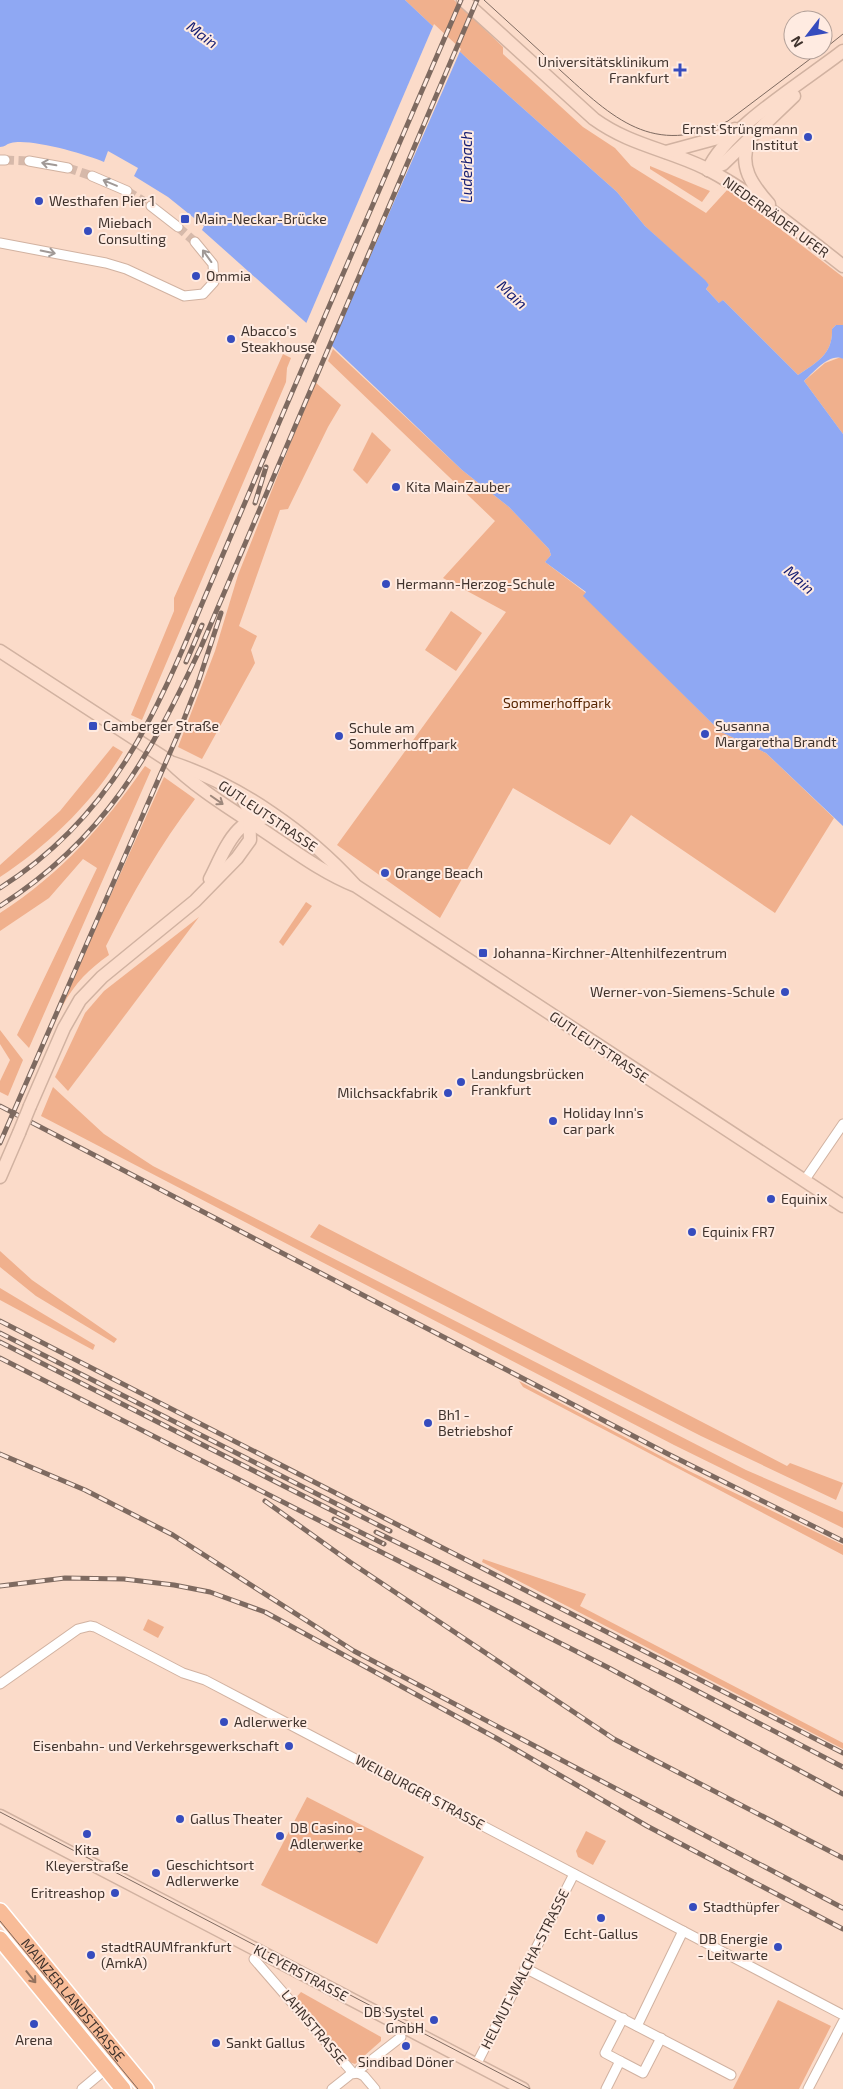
<svg xmlns="http://www.w3.org/2000/svg" width="843" height="2089" font-family="'Exo 2',sans-serif">
<rect width="100%" height="100%" fill="#fbdbc9"/>
<g fill="#f0b08d">
<path d="M 405,0 L 454,0 L 503,47 L 503,54 L 583,127 L 615,148 L 631,166 L 706,213 L 728,189 L 843,277 L 843,325 L 836,325 L 832,329 C 833,354 817,362 798,375 L 723,300 L 720,304 L 706,289 L 709,285 L 645,226 L 617,192 L 472,63 Z"/>
<path d="M 650,166 L 710,191 L 702,202 L 650,169 Z"/>
<path d="M 333,349 L 462,470 L 509,507 L 549,549 L 551,555 L 545,562 L 586,593 L 584,596 L 721,732 L 766,753 L 834,818 L 775,913 L 631,815 L 610,845 L 513,788 L 440,918 L 337,845 L 506,612 L 443,578 L 495,521 L 328,361 Z"/>
<path d="M 283,354 L 291,358 L 287,368 L 286,382 L 142,720 L 131,715 L 174,611 L 174,598 Z"/>
<path d="M 841,357 L 843,359 L 843,434 L 804,381 L 825,363 Z"/>
<path d="M 315,382 L 341,405 L 328,427 L 288,509 L 280,510 L 239,626 L 257,636 L 251,650 L 255,663 L 202,759 L 178,747 L 215,651 L 238,575 Z"/>
<path d="M 372,432 L 391,450 L 367,484 L 353,470 Z"/>
<path d="M 451,611 L 482,633 L 456,671 L 425,650 Z"/>
<path d="M 113,746 L 123,752 C 94,801 48,846 0,877 L 0,865 L 60,811 Z"/>
<path d="M 145,766 L 151,770 L 29,1048 L 17,1035 L 97,868 L 83,859 L 49,898 L 0,931 L 0,913 C 62,873 103,826 145,766 Z"/>
<path d="M 164,777 L 195,799 C 160,845 132,894 106,946 L 109,955 C 89,969 75,983 63,1005 L 61,1005 Z"/>
<path d="M 306,902 L 312,906 L 283,946 L 279,942 Z"/>
<path d="M 199,917 L 68,1091 L 55,1077 L 85,1013 L 104,991 Z"/>
<path d="M 0,1030 L 23,1060 L 8,1096 L 0,1092 L 0,1081 L 10,1060 L 0,1044 Z"/>
<path d="M 53,1087 L 104,1134 L 153,1166 L 746,1470 L 843,1512 L 843,1528 L 674,1445 L 41,1116 Z"/>
<path d="M 319,1224 L 787,1466 L 790,1463 L 843,1483 L 836,1500 L 701,1436 L 310,1237 Z"/>
<path d="M 0,1251 L 32,1280 L 117,1339 L 114,1343 L 36,1296 L 0,1267 Z"/>
<path d="M 0,1288 L 95,1345 L 93,1350 L 0,1300 Z"/>
<path d="M 519,1381 L 689,1471 L 843,1545 L 843,1555 L 523,1387 Z"/>
<path d="M 483,1559 L 586,1594 L 580,1606 L 843,1743 L 843,1749 L 482,1562 Z"/>
<path d="M 148,1619 L 164,1627 L 158,1638 L 143,1630 Z"/>
<path d="M 307,1797 L 424,1857 L 377,1944 L 261,1885 Z"/>
<path d="M 586,1831 L 606,1841 L 593,1865 L 578,1857 L 576,1851 Z"/>
<path d="M 301,1992 L 381,2037 L 381,2041 L 355,2064 L 349,2062 L 294,2000 Z"/>
<path d="M 778,2000 L 831,2026 L 799,2089 L 733,2089 Z"/>
</g>
<path fill="#8fa8f3" d="M 0,0 L 405,0 L 472,63 L 617,192 L 645,226 L 705,280 L 709,285 L 706,289 L 719,303 L 723,300 L 798,375 C 817,362 833,354 832,329 L 836,325 L 843,325 L 843,359 C 830,352 813,373 804,381 L 843,434 L 843,826 L 766,753 L 721,732 L 583,596 L 586,592 L 545,562 L 551,555 L 549,549 L 509,507 L 462,470 L 331,345 L 202,230 L 204,226 L 168,197 L 134,176 L 138,168 L 108,151 L 104,162 C 85,154 30,138 11,143 C 6,144 5,147 0,147 Z"/>
<path fill="#fbdbc9" d="M 434,24 L 461,49 L 330,348 L 305,326 Z"/>
<g fill="none" stroke-linecap="round" stroke-linejoin="round">
<g stroke="#d6b9aa" stroke-width="9" stroke-dasharray="9 4.5" stroke-linecap="butt">
<path d="M 5,160 L 29,161"/>
<path d="M 68,168 L 92,176"/>
<path d="M 127,191 L 151,206"/>
<path d="M 178,227 L 195,242"/>
</g>
<defs>
<g id="street">
<path d="M 0,160 L 5,160"/>
<path d="M 29,161 L 68,168"/>
<path d="M 92,176 L 127,191"/>
<path d="M 151,206 L 178,227"/>
<path d="M 0,243 L 106,263 L 126,269 L 184,296 L 203,294 L 214,282 L 213,264 L 195,242"/>
<path d="M 804,1181 L 843,1124"/>
<path d="M 0,1684 L 78,1629 L 90,1626 L 95,1627 L 183,1673 L 205,1680 L 843,2015"/>
<path d="M 254,1959 L 353,2073"/>
<path d="M 525,1968 L 731,2075"/>
<path d="M 637,2026 L 683,1931"/>
<path d="M 620,2061 L 605,2053 L 623,2018"/>
<path d="M 476,2065 L 574,1874"/>
<path d="M 358,2073 L 360,2069 L 401,2037"/>
<path d="M 358,2073 L 364,2076 L 375,2089"/>
<path d="M 82,2089 L 106,2069"/>
<path d="M 332,2089 L 351,2074 L 358,2073"/>
<path d="M 606,2089 L 620,2061 L 643,2073 L 661,2038"/>
<path d="M 808,2089 L 843,2022"/>
</g>
<g id="secondary">
<path d="M 463,0 L 594,119 C 630,145 666,149 705,168 C 755,194 799,232 843,266"/>
<path d="M 749,140 C 738,166 752,185 769,204"/>
<path d="M 666,152 L 714,139 L 735,129"/>
<path d="M 708,170 C 725,129 806,80 843,51"/>
<path d="M 708,170 L 723,164 L 794,96"/>
<path d="M 0,651 L 169,761 C 197,789 231,809 264,831 C 294,851 323,873 356,886 L 843,1206"/>
<path d="M 173,763 C 239,785 308,833 354,884"/>
<path d="M 210,879 C 225,850 237,810 277,819"/>
<path d="M 30,1106 L 64,1028 L 80,1000 L 102,977 L 195,901 L 237,858 L 250,840 L 249,810 L 240,794"/>
<path d="M 0,1177 L 19,1133"/>
<path d="M 0,1816 L 523,2089"/>
</g>
<g id="primary">
<path id="s1" d="M 0,1911 L 146,2089"/>
<path d="M 0,1939 L 123,2089"/>
</g>
</defs>
<use href="#street" stroke="#d1b2a1" stroke-width="11"/>
<use href="#secondary" stroke="#d1b2a1" stroke-width="15"/>
<use href="#primary" stroke="#fff" stroke-width="18"/>
<use href="#street" stroke="#fff" stroke-width="9"/>
<use href="#secondary" stroke="#fcddcc" stroke-width="12"/>
<use href="#primary" stroke="#f8bc98" stroke-width="15"/>
<g stroke="#7e6a60" stroke-width="1">
<path d="M 484,0 C 509,23 535,46 560,70 C 613,118 653,158 728,121 L 822,50"/>
<path d="M 823,50 L 843,34"/>
<path d="M 0,1812 L 530,2089"/>
<path d="M 0,1921 L 138,2089"/>
</g>
<defs>
<g id="rail">
<path d="M 255,503 L 266,467"/>
<path d="M 186,662 L 202,625"/>
<path d="M 0,888 C 113,816 155,716 204,599 C 229,541 253,483 278,425 C 339,283 400,142 461,0"/>
<path d="M 0,906 C 105,839 150,756 201,647 L 477,0"/>
<path d="M 0,1106 L 668,1454 L 843,1541"/>
<path d="M 0,1143 L 179,732 L 198,683 L 221,613"/>
<path d="M 0,1321 L 843,1753"/>
<path d="M 0,1333 L 390,1531"/>
<path d="M 0,1342 L 347,1518"/>
<path d="M 0,1358 L 609,1668 L 843,1794"/>
<path d="M 0,1454 L 85,1490 L 173,1535 L 354,1651 L 843,1908"/>
<path d="M 265,1501 L 350,1562 L 614,1739 L 843,1858"/>
<path d="M 334,1519 L 384,1544"/>
<path d="M 376,1532 L 678,1681 L 843,1767"/>
<path d="M 0,1586 L 65,1578 L 124,1579 L 174,1585 L 210,1592 L 265,1612 L 496,1738 L 647,1826 L 843,1929"/>
<path d="M 350,1845 L 360,1850"/>
</g>
</defs>
<use href="#rail" stroke="#7e6a60" stroke-width="5"/>
<use href="#rail" stroke="#ffebe1" stroke-width="3" stroke-dasharray="9" stroke-linecap="butt"/>
<defs>
<path id="secondary-bridge" d="M 19,1133 L 30,1106"/>
</defs>
<use href="#secondary-bridge" stroke="#d1b2a1" stroke-width="15" stroke-linecap="butt"/>
<use href="#secondary-bridge" stroke="#fcddcc" stroke-width="12"/>
</g>
<defs><path id="oneway-shaft" d="M-6 0H5M1.5-3L5.5 0L1.5 3" fill="none" stroke-width="1.6" stroke-linecap="round" stroke-linejoin="round" transform="scale(1.25)"/></defs>
<g stroke="#a09996">
<use href="#oneway-shaft" transform="translate(49 164) rotate(-170)"/>
<use href="#oneway-shaft" transform="translate(110 183) rotate(-157)"/>
<use href="#oneway-shaft" transform="translate(48 252) rotate(11)"/>
<use href="#oneway-shaft" transform="translate(207 256) rotate(-126)"/>
</g>
<use stroke="#9e887c" href="#oneway-shaft" transform="translate(217 800) rotate(35)"/>
<use stroke="#93715d" href="#oneway-shaft" transform="translate(31 1977) rotate(51)"/>
<g fill="#364cbe" stroke="#ffebe1" stroke-width="2">
<path d="M677.5 62.5h5v5h5v5h-5v5h-5v-5h-5v-5h5z"/>
<circle cx="808" cy="137" r="5"/>
<circle cx="39" cy="201" r="5"/>
<rect x="180" y="214" width="10" height="10" rx="2.5"/>
<circle cx="88" cy="231" r="5"/>
<circle cx="196" cy="276" r="5"/>
<circle cx="231" cy="339" r="5"/>
<circle cx="396" cy="487" r="5"/>
<circle cx="386" cy="584" r="5"/>
<rect x="88" y="721" width="10" height="10" rx="2.5"/>
<circle cx="705" cy="734" r="5"/>
<circle cx="339" cy="736" r="5"/>
<circle cx="385" cy="873" r="5"/>
<rect x="478" y="948" width="10" height="10" rx="2.5"/>
<circle cx="785" cy="992" r="5"/>
<circle cx="461" cy="1082" r="5"/>
<circle cx="448" cy="1093" r="5"/>
<circle cx="553" cy="1121" r="5"/>
<circle cx="771" cy="1199" r="5"/>
<circle cx="692" cy="1232" r="5"/>
<circle cx="428" cy="1423" r="5"/>
<circle cx="224" cy="1722" r="5"/>
<circle cx="289" cy="1746" r="5"/>
<circle cx="180" cy="1819" r="5"/>
<circle cx="87" cy="1834" r="5"/>
<circle cx="280" cy="1836" r="5"/>
<circle cx="156" cy="1873" r="5"/>
<circle cx="115" cy="1893" r="5"/>
<circle cx="693" cy="1907" r="5"/>
<circle cx="601" cy="1918" r="5"/>
<circle cx="778" cy="1947" r="5"/>
<circle cx="91" cy="1955" r="5"/>
<circle cx="434" cy="2020" r="5"/>
<circle cx="34" cy="2024" r="5"/>
<circle cx="216" cy="2043" r="5"/>
<circle cx="406" cy="2046" r="5"/>
</g>
<g text-anchor="middle" stroke-width="4" stroke-linejoin="round" paint-order="stroke">
<g font-size="14" fill="#40332d" stroke="#ffebe1" text-anchor="start">
<text x="669" y="67" text-anchor="end">Universitätsklinikum<tspan x="669" dy="16">Frankfurt</tspan></text>
<text x="798" y="134" text-anchor="end">Ernst Strüngmann<tspan x="798" dy="16">Institut</tspan></text>
<text x="49" y="206">Westhafen Pier 1</text>
<text x="195" y="224">Main-Neckar-Brücke</text>
<text x="98" y="228">Miebach<tspan x="98" dy="16">Consulting</tspan></text>
<text x="206" y="281">Ommia</text>
<text x="241" y="336">Abacco's<tspan x="241" dy="16">Steakhouse</tspan></text>
<text x="406" y="492">Kita MainZauber</text>
<text x="396" y="589">Hermann-Herzog-Schule</text>
<text x="103" y="731">Camberger Straße</text>
<text x="715" y="731">Susanna<tspan x="715" dy="16">Margaretha Brandt</tspan></text>
<text x="349" y="733">Schule am<tspan x="349" dy="16">Sommerhoffpark</tspan></text>
<text x="395" y="878">Orange Beach</text>
<text x="493" y="958">Johanna-Kirchner-Altenhilfezentrum</text>
<text x="775" y="997" text-anchor="end">Werner-von-Siemens-Schule</text>
<text x="471" y="1079">Landungsbrücken<tspan x="471" dy="16">Frankfurt</tspan></text>
<text x="438" y="1098" text-anchor="end">Milchsackfabrik</text>
<text x="563" y="1118">Holiday Inn's<tspan x="563" dy="16">car park</tspan></text>
<text x="781" y="1204">Equinix</text>
<text x="702" y="1237">Equinix FR7</text>
<text x="438" y="1420">Bh1 -<tspan x="438" dy="16">Betriebshof</tspan></text>
<text x="234" y="1727">Adlerwerke</text>
<text x="279" y="1751" text-anchor="end">Eisenbahn- und Verkehrsgewerkschaft</text>
<text x="190" y="1824">Gallus Theater</text>
<text x="290" y="1833">DB Casino -<tspan x="290" dy="16">Adlerwerke</tspan></text>
<text x="87" y="1855" text-anchor="middle">Kita<tspan x="87" dy="16">Kleyerstraße</tspan></text>
<text x="166" y="1870">Geschichtsort<tspan x="166" dy="16">Adlerwerke</tspan></text>
<text x="105" y="1898" text-anchor="end">Eritreashop</text>
<text x="703" y="1912">Stadthüpfer</text>
<text x="601" y="1939" text-anchor="middle">Echt-Gallus</text>
<text x="768" y="1944" text-anchor="end">DB Energie<tspan x="768" dy="16">- Leitwarte</tspan></text>
<text x="101" y="1952">stadtRAUMfrankfurt<tspan x="101" dy="16">(AmkA)</tspan></text>
<text x="424" y="2017" text-anchor="end">DB Systel<tspan x="424" dy="16">GmbH</tspan></text>
<text x="34" y="2045" text-anchor="middle">Arena</text>
<text x="226" y="2048">Sankt Gallus</text>
<text x="406" y="2067" text-anchor="middle">Sindibad Döner</text>
</g>
<g font-size="14" fill="#40332d" stroke="#ffebe1">
<text transform="translate(776 217) rotate(36)" y="5">NIEDERRÄDER UFER</text>
<text transform="translate(268 816) rotate(34)" y="5">GUTLEUTSTRASSE</text>
<text transform="translate(599 1047) rotate(34)" y="5">GUTLEUTSTRASSE</text>
<text transform="translate(420 1792) rotate(28)" y="5">WEILBURGER STRASSE</text>
<text transform="translate(525 1969) rotate(-63)" y="5">HELMUT-WALCHA-STRASSE</text>
<text transform="translate(301 1973) rotate(28)" y="5">KLEYERSTRASSE</text>
<text dy="5" stroke="none"><textPath href="#s1" startOffset="115">MAINZER LANDSTRASSE</textPath></text>
<text transform="translate(314 2027) rotate(50)" y="5">LAHNSTRASSE</text>
</g>
<g font-size="14" fill="#592704" stroke="#ffebe1">
<text x="557" y="708">Sommerhoffpark</text>
</g>
<g font-size="15" font-style="italic" fill="#151d72" stroke="#ffebe1">
<text transform="translate(202 35) rotate(37)" y="5">Main</text>
<text transform="translate(467 167) rotate(-90)" y="5">Luderbach</text>
<text transform="translate(512 295) rotate(43)" y="5">Main</text>
<text transform="translate(799 580) rotate(42)" y="5">Main</text>
</g>
</g>
<g transform="translate(808 35) rotate(239)"><circle r="24" fill="#ffebe1" stroke="#b3a199"/>
<path d="M0-4L9 19L0 12L-9 19Z" fill="#364cbe"/>
<text y="-8" font-size="14" font-weight="bold" text-anchor="middle" fill="#40332d">N</text>
</g>
</svg>
